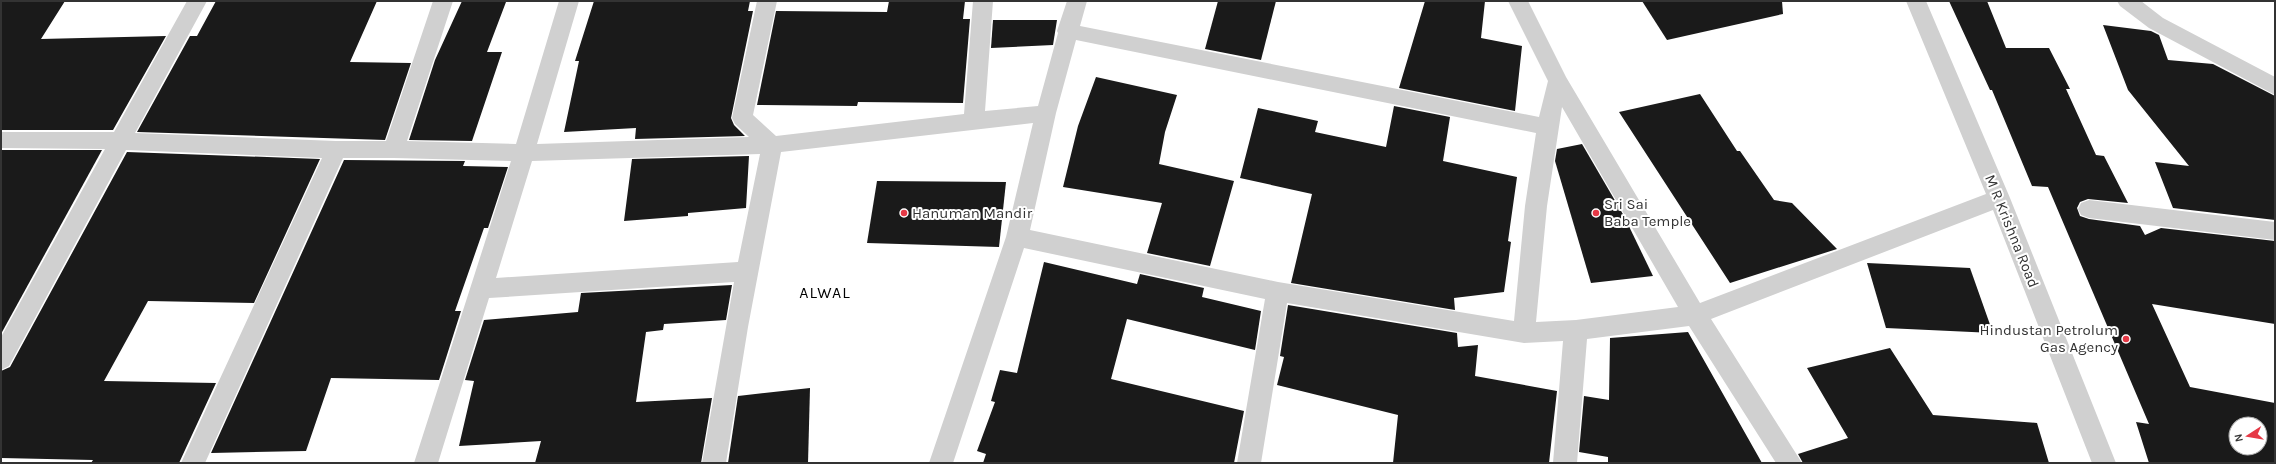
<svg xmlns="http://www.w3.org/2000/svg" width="2276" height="464" font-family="Karla,sans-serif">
<rect width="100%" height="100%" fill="#fff"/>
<g fill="#1a1a1a" fill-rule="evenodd">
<path d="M 1,1 L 65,1 L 41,39 L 166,36 L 113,130 L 1,130 Z"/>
<path d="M 216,1 L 377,1 L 350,62 L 411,63 L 385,140 L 137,132 L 190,36 L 197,36 Z"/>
<path d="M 462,1 L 506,2 L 487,52 L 502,52 L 472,141 L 409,140 L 435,60 Z"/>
<path d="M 594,1 L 750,1 L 748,11 L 753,11 L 731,118 L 734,125 L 745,136 L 635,139 L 636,128 L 564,132 L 579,61 L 575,61 Z"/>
<path d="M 889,1 L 965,1 L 963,19 L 970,19 L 963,103 L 858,102 L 857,106 L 757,105 L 776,11 L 887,12 Z"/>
<path d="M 1218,1 L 1276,1 L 1261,60 L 1205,49 Z"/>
<path d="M 1425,1 L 1485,1 L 1481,38 L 1522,46 L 1515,111 L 1399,88 Z"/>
<path d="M 1642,1 L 1782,1 L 1783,14 L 1667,40 Z"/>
<path d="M 1949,1 L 1987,1 L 2006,48 L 2049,48 L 2070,89 L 2066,89 L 2096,155 L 2104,156 L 2128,203 L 2088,199 L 2080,202 L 2077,208 L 2080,216 L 2089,219 L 2140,226 L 2145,235 L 2161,228 L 2275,241 L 2275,324 L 2152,304 L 2190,387 L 2275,403 L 2275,463 L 2149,463 L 2136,422 L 2149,424 L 2048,187 L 2032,186 L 1992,90 L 1990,90 ZM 2236,424 L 2260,424 L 2260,448 L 2236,448 Z"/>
<path d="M 993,20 L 1057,20 L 1053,45 L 991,48 Z"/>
<path d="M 2103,25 L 2151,31 L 2159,35 L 2168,60 L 2213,64 L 2275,96 L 2275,220 L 2173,208 L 2155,162 L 2189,166 L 2128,90 Z"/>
<path d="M 1096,77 L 1177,95 L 1165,132 L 1159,164 L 1234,181 L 1210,266 L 1147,253 L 1162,203 L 1063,187 L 1078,126 Z"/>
<path d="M 1700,94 L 1737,151 L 1740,151 L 1774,200 L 1792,203 L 1837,249 L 1730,283 L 1619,112 Z"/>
<path d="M 1394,106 L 1450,117 L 1443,161 L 1517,177 L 1508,241 L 1511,242 L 1504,292 L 1454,298 L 1455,310 L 1291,283 L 1312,194 L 1240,178 L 1258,108 L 1318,121 L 1315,132 L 1386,147 Z"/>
<path d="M 1582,144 L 1624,216 L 1653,276 L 1591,283 L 1555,161 L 1557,149 Z"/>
<path d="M 1,150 L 102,150 L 1,334 Z"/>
<path d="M 127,152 L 320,159 L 254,303 L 148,301 L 104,381 L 216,383 L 179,463 L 91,463 L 93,460 L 1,458 L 1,371 L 10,367 Z"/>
<path d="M 749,156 L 746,208 L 688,213 L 688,216 L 624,221 L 632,159 Z"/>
<path d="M 344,160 L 465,161 L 463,166 L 508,167 L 488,228 L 484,228 L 455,311 L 461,311 L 439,380 L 331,378 L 306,451 L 211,453 Z"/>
<path d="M 877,181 L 1006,182 L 999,247 L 867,243 Z"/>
<path d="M 1044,262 L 1137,284 L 1140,274 L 1204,288 L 1202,297 L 1261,311 L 1255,350 L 1127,319 L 1111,379 L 1244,411 L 1234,463 L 983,463 L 986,454 L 977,451 L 995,402 L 991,401 L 1000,370 L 1017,373 Z"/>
<path d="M 1867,263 L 1970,268 L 1993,333 L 1886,328 Z"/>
<path d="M 732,285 L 726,320 L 664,324 L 663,330 L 646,332 L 636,402 L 712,398 L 701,463 L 535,463 L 541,441 L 459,446 L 474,381 L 465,380 L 484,320 L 578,312 L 581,293 Z"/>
<path d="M 1288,305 L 1457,333 L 1458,347 L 1478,345 L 1475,376 L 1557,391 L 1549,463 L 1393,463 L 1398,415 L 1277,385 L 1284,357 L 1280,356 Z"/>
<path d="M 1688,332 L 1762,463 L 1608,463 L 1608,457 L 1579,452 L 1584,396 L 1609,400 L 1610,338 Z"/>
<path d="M 1890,348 L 1933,415 L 2037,423 L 2049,463 L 1803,463 L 1798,454 L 1848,438 L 1807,368 Z"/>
<path d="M 810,388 L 808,463 L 728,463 L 738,396 Z"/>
</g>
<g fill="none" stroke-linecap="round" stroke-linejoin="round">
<g fill="#d0d0d0" fill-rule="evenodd">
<path d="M 187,1 L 207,1 L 135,133 L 336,141 L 386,141 L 433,1 L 453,1 L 407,141 L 516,144 L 559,1 L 579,1 L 537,144 L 749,137 L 735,124 L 732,118 L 757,1 L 777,1 L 753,115 L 776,136 L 964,114 L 973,1 L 993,1 L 985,111 L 1038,106 L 1058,33 L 1057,31 L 1067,1 L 1087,1 L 1080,26 L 1539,117 L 1548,81 L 1508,1 L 1528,1 L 1566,77 L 1700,303 L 1986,194 L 1906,1 L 1926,1 L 2010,198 L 2116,463 L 2092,463 L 1993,210 L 1711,319 L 1802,463 L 1776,463 L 1689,326 L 1587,339 L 1577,463 L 1553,463 L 1563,341 L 1524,343 L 1287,303 L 1261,463 L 1237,463 L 1265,299 L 1024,248 L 953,463 L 929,463 L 1006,237 L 1033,123 L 781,152 L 748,327 L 726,463 L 702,463 L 734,282 L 489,298 L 438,463 L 414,463 L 511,161 L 394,158 L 343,158 L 205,463 L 181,463 L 322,158 L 126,150 L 9,366 L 1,370 L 1,337 L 105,149 L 1,148 L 1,132 L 114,132 ZM 1076,40 L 1536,133 L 1525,206 L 1514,321 L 1278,282 L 1030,230 L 1056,113 ZM 1562,107 L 1678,307 L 1576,320 L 1536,322 L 1547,206 ZM 760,154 L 738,262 L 496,278 L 532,161 Z"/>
<path d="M 2117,1 L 2141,1 L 2163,18 L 2275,77 L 2275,95 L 2149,28 L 2120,6 Z"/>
<path d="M 2089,200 L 2275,222 L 2275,240 L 2089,218 L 2081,215 L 2078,209 L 2081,203 Z"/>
</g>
</g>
<g fill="#e63946" stroke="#fff" stroke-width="1.5">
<circle cx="904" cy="213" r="4"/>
<circle cx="1596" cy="213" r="4"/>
<circle cx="2126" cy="339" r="4"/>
</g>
<g text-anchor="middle" stroke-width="4" stroke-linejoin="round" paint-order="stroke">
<g font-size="15" fill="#333" stroke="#fff" text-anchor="start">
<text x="1604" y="209">Sri Sai<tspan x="1604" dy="17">Baba Temple</tspan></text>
<text x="912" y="218">Hanuman Mandir</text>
<text x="2118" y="335" text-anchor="end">Hindustan Petrolum<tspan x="2118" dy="17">Gas Agency</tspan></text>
</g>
<g font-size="15" fill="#333" stroke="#fff">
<text transform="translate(2012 231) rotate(68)" y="5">M R Krishna Road</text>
</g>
<g font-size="16" letter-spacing="1" fill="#000" stroke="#fff">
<text x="825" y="298">ALWAL</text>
</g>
</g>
<rect width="2276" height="464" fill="none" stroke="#333333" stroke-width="4"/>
<g transform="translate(2248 436) rotate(258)"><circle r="19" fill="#ffffff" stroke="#adadad"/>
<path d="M0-3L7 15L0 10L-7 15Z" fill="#e63946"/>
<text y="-6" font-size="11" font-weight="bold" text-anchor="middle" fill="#333333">N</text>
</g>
</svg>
